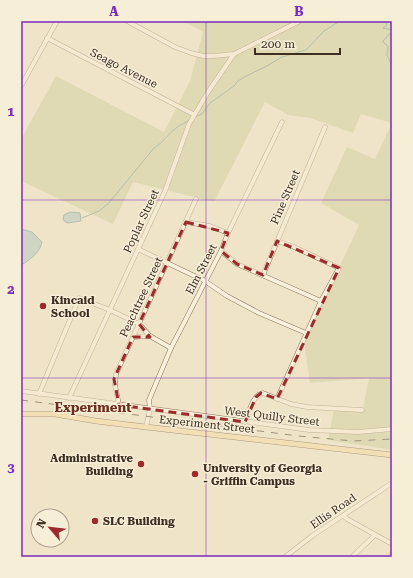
<svg xmlns="http://www.w3.org/2000/svg" width="413" height="578" font-family="'Roboto Serif',serif">
<rect width="100%" height="100%" fill="#f0e4c8"/>
<path fill="#c9cf9b" d="M 184,21 L 392,21 L 392,450 L 328,440 L 334,409 L 363,408 L 369,378 L 310,383 L 304,343 L 359,225 L 321,203 L 347,147 L 375,159 L 392,123 L 361,114 L 353,133 L 310,118 L 288,115 L 265,102 L 214,202 L 133,182 L 113,224 L 21,181 L 21,139 L 56,76 L 164,132 L 190,81 L 203,32 Z"/>
<g fill="#a9c4bc" stroke="#6f938a">
<path d="M 70,212 L 80,213 L 81,221 L 68,223 L 65,222 L 63,219 L 64,215 Z"/>
<path d="M 21,229 L 32,232 L 42,242 C 40,252 32,258 23,264 L 21,264 Z"/>
</g>
<g fill="none" stroke-linecap="round" stroke-linejoin="round">
<g stroke="#6f938a" stroke-width="1">
<path d="M 385,21 L 387,25 L 383,28 L 392,30"/>
<path d="M 392,31 L 383,41 L 384,43 L 388,46 L 387,55 L 392,66"/>
<path d="M 195,117 L 202,114 L 210,103 L 234,86 L 238,81 L 246,76 L 265,67 L 282,57 L 306,50 L 324,31 L 340,21"/>
<path d="M 82,218 L 99,211 L 108,204 L 154,148 C 163,143 168,134 176,128 C 179,125 184,124 188,121"/>
</g>
<defs>
<g id="minor">
<path d="M 127,21 L 175,47 L 191,53 L 203,56 L 213,56 L 234,54 L 300,21"/>
<path d="M 47,38 L 193,114"/>
<path d="M 21,86 L 57,21"/>
<path d="M 186,222 L 210,226 L 228,233"/>
<path d="M 138,249 L 205,281 L 227,296 L 259,313 L 306,333"/>
<path d="M 221,251 L 237,264 L 321,301"/>
<path d="M 263,275 L 325,127"/>
<path d="M 133,337 L 150,336"/>
<path d="M 21,391 L 309,430 L 358,432 L 392,429"/>
<path d="M 39,394 L 79,298 L 110,310 L 139,324 L 150,336 L 171,348"/>
<path d="M 69,398 L 165,191 L 189,124 L 208,92 L 234,54"/>
<path d="M 277,399 L 321,301 L 339,268 L 292,246 L 277,241"/>
<path d="M 119,405 L 115,385 L 116,374 L 196,199"/>
<path d="M 245,422 C 249,413 252,395 263,393 L 291,404 L 307,407 L 362,410"/>
<path d="M 146,427 L 150,409 L 149,400 L 171,348 L 221,251 L 228,233 L 282,122"/>
<path d="M 344,516 L 347,519 L 392,544"/>
<path d="M 285,557 L 312,536 L 392,483"/>
<path d="M 352,557 L 375,535"/>
<path d="M 390,557 L 392,554"/>
</g>
<path id="major" d="M 21,414 L 55,414 L 96,421 L 146,427 L 392,455"/>
</defs>
<use href="#minor" stroke="#8d765c" stroke-width="5"/>
<use href="#major" stroke="#5b4430" stroke-width="6"/>
<use href="#minor" stroke="#faf1dc" stroke-width="4"/>
<use href="#major" stroke="#f3d9a0" stroke-width="5"/>
<path stroke="#3d2e20" stroke-width="1" stroke-dasharray="7 7" stroke-linecap="butt" d="M 21,400 L 298,436 L 353,441 L 392,439"/>
</g>
<path d="M0 0H413V578H0ZM 186,222 L 228,233 L 221,251 L 237,264 L 263,275 L 277,241 L 339,268 L 277,399 L 261,393 L 256,397 L 245,422 L 119,405 L 114,379 L 133,337 L 150,337 L 139,324 Z" fill="#f0e4c8" fill-opacity=".55" fill-rule="evenodd"/>
<path fill="none" stroke="#9e2a2b" stroke-width="3" stroke-dasharray="8 5" stroke-linejoin="round" d="M 186,222 L 228,233 L 221,251 L 237,264 L 263,275 L 277,241 L 339,268 L 277,399 L 261,393 L 256,397 L 245,422 L 119,405 L 114,379 L 133,337 L 150,337 L 139,324 Z"/>
<path fill="none" stroke="#7b2cbf" stroke-width="1" stroke-opacity="0.55" d="M 206,21 L 206,557M 21,200 L 392,200M 21,378 L 392,378"/>
<g fill="#9e2a2b" stroke="#f7eed8" stroke-width="1.5">
<circle cx="43" cy="306" r="4"/>
<circle cx="141" cy="464" r="4"/>
<circle cx="195" cy="474" r="4"/>
<circle cx="95" cy="521" r="4"/>
</g>
<g text-anchor="middle" stroke-width="3" stroke-linejoin="round" paint-order="stroke">
<g font-size="11" fill="#3d2e20" stroke="#f7eed8">
<text transform="translate(124 68) rotate(27)" y="4">Seago Avenue</text>
<text transform="translate(285 197) rotate(-67)" y="4">Pine Street</text>
<text transform="translate(141 221) rotate(-65)" y="4">Poplar Street</text>
<text transform="translate(201 269) rotate(-63)" y="4">Elm Street</text>
<text transform="translate(141 297) rotate(-65)" y="4">Peachtree Street</text>
<text transform="translate(272 416) rotate(7)" y="4">West Quilly Street</text>
<text transform="translate(207 424) rotate(6)" y="4">Experiment Street</text>
<text transform="translate(333 511) rotate(-34)" y="4">Ellis Road</text>
</g>
<g font-size="11" font-weight="bold" fill="#3d2e20" stroke="#f7eed8" text-anchor="start">
<text x="51" y="304">Kincaid<tspan x="51" dy="13">School</tspan></text>
<text x="133" y="462" text-anchor="end">Administrative<tspan x="133" dy="13">Building</tspan></text>
<text x="203" y="472">University of Georgia<tspan x="203" dy="13">- Griffin Campus</tspan></text>
<text x="103" y="525">SLC Building</text>
</g>
<g font-size="13" font-weight="bold" fill="#6b2e1e" stroke="#f7eed8">
<text x="93" y="412">Experiment</text>
</g>
</g>
<rect width="413" height="578" fill="none" stroke="#f7eed8" stroke-width="44"/>
<g transform="translate(50 528) rotate(298)"><circle r="19" fill="#f7eed8" stroke="#ada18e"/>
<path d="M0-3L7 15L0 10L-7 15Z" fill="#9e2a2b"/>
<text y="-6" font-size="11" font-weight="bold" text-anchor="middle" fill="#3d2e20">N</text>
</g>
<path d="M255 48v6h85v-6" fill="none" stroke="#3d2e20" stroke-width="2"/>
<text x="261" y="48" font-size="12" fill="#3d2e20" stroke="#f7eed8" stroke-width="3" paint-order="stroke">200 m</text>
<rect x="22" y="22" width="369" height="534" fill="none" stroke="#7b2cbf" stroke-width="1.5"/>
<g font-size="13" text-anchor="middle" font-weight="bold" fill="#7b2cbf">
<text x="114" y="16">A</text>
<text x="299" y="16">B</text>
<text x="11" y="116">1</text>
<text x="11" y="294">2</text>
<text x="11" y="472">3</text>
</g>
</svg>
